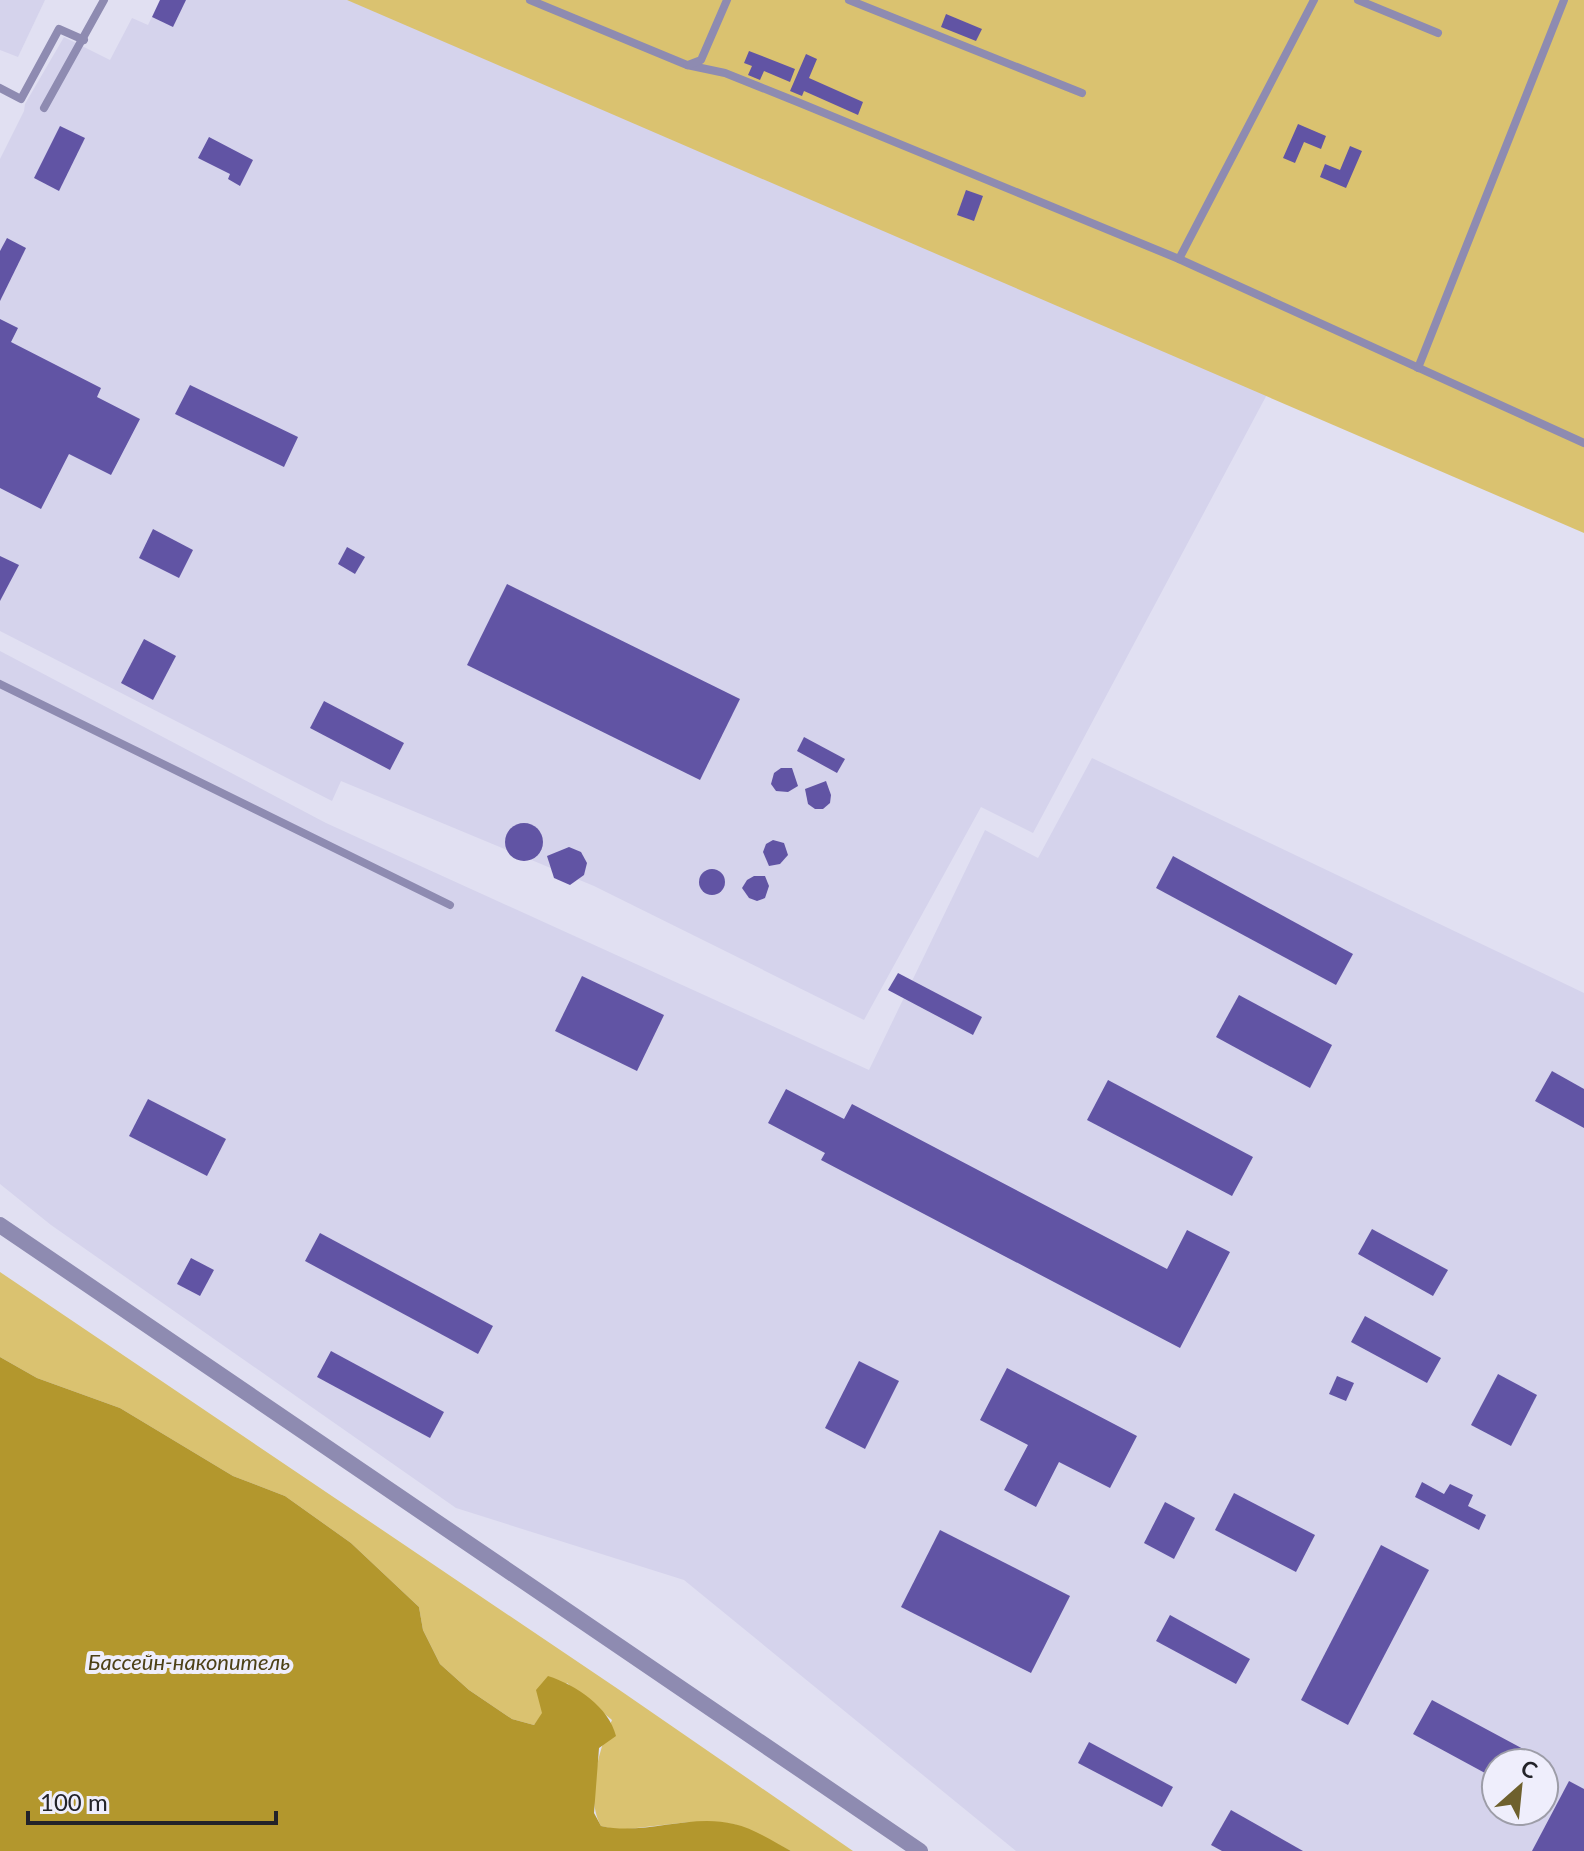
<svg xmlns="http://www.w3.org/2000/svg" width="1584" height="1851" font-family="Lato,sans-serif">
<rect width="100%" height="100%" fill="#e1e0f2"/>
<g fill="#d5d3ec" fill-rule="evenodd">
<path d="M 0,0 L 45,0 L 18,57 L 0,50 Z"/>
<path d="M 160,0 L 370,0 L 1271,387 L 1033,833 L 981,807 L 864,1020 L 594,886 L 341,781 L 332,801 L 0,631 L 0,159 L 24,111 L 25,104 L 64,37 L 110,60 L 132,18 L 148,25 Z"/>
<path d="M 0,651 L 326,823 L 869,1070 L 985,830 L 1038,858 L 1092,758 L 1584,993 L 1584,1851 L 1016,1851 L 684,1580 L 456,1508 L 51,1225 L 0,1184 ZM 1496,1763 L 1544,1763 L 1544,1811 L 1496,1811 Z"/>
</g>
<g fill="#dac270">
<path d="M 347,0 L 1584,0 L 1584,533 Z"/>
<path d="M 0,1272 L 618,1689 L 853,1851 L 791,1851 L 734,1824 L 689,1822 L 619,1830 L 601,1826 C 585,1799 599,1748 612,1720 L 567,1683 L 534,1725 L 512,1719 L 469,1690 L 440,1664 L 423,1630 L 419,1607 L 351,1543 L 285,1496 L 233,1476 L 120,1408 L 37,1378 L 0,1357 Z"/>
</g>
<path fill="#b3972d" d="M 0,1357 L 37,1378 L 120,1408 L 233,1476 L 285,1496 L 351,1543 L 419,1607 L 423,1630 L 440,1664 L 469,1690 L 512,1719 L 534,1725 L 542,1713 L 536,1690 L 548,1676 C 576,1685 609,1707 616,1736 L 599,1748 L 594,1813 L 601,1826 C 644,1836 690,1813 734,1824 C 753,1828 774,1842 791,1851 L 0,1851 Z"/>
<g fill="#6154a4">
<path d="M 160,0 L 186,0 L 173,27 L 152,17 Z"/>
<path d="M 946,14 L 982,29 L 976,41 L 941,27 Z"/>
<path d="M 749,51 L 795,69 L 790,82 L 764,71 L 760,80 L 748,75 L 752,66 L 744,63 Z"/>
<path d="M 806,54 L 817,59 L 809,78 L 863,102 L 858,115 L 804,91 L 802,96 L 790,91 Z"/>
<path d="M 1298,124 L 1326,136 L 1321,149 L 1304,142 L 1295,163 L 1283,158 Z"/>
<path d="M 60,126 L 85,138 L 59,191 L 34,178 Z"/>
<path d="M 209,137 L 253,160 L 240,186 L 228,179 L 230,174 L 198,158 Z"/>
<path d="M 1350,146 L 1362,151 L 1346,188 L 1320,177 L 1325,164 L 1340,170 Z"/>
<path d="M 966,190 L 983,196 L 974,221 L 957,215 Z"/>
<path d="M 7,238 L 26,248 L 0,301 L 0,251 Z"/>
<path d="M 0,319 L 18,328 L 11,342 L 101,388 L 97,397 L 140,419 L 111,475 L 69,454 L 41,509 L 0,488 Z"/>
<path d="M 190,385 L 298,437 L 284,467 L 175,414 Z"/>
<path d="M 153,529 L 193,550 L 179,578 L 139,558 Z"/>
<path d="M 347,547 L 365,557 L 355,574 L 338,564 Z"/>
<path d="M 0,556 L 19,565 L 0,601 Z"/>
<path d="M 507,584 L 740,699 L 700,780 L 467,665 Z"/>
<path d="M 144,639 L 176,656 L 153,700 L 121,683 Z"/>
<path d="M 324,701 L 404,743 L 390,770 L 310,728 Z"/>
<path d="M 804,737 L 845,759 L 837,773 L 797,751 Z"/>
<path d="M 781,768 L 792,768 L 798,786 L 788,792 L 776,791 L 771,784 L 774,773 Z"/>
<path d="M 826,781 L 831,795 L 830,803 L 823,809 L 815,809 L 808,804 L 805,789 Z"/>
<circle cx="524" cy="842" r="19"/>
<path d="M 773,840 L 784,843 L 788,855 L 780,864 L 769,866 L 763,852 L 766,844 Z"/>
<path d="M 569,847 L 581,852 L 587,863 L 584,875 L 570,885 L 554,878 L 547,856 Z"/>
<path d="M 1173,856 L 1353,954 L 1336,985 L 1156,888 Z"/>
<circle cx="712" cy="882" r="13"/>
<path d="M 754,876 L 765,876 L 769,886 L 765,898 L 757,901 L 749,898 L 742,888 L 747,880 Z"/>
<path d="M 898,973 L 982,1017 L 973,1035 L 888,990 Z"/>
<path d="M 582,976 L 664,1015 L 637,1071 L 555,1031 Z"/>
<path d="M 1239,995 L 1332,1045 L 1310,1088 L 1216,1037 Z"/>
<path d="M 1552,1071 L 1584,1089 L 1584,1128 L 1535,1101 Z"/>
<path d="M 1108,1080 L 1253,1157 L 1232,1196 L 1087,1120 Z"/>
<path d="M 786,1089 L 844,1119 L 852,1104 L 1167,1269 L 1187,1230 L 1230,1252 L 1180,1348 L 821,1160 L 825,1153 L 768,1123 Z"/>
<path d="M 148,1099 L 226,1139 L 207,1176 L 129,1136 Z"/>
<path d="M 1372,1229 L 1448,1270 L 1433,1296 L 1358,1254 Z"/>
<path d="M 320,1233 L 493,1326 L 478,1354 L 305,1261 Z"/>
<path d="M 191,1258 L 214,1270 L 200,1296 L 177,1284 Z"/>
<path d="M 1365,1316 L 1441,1358 L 1427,1383 L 1351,1342 Z"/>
<path d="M 331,1351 L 444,1412 L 430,1438 L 317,1377 Z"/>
<path d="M 859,1361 L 899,1381 L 865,1449 L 825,1428 Z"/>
<path d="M 1007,1368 L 1137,1436 L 1110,1488 L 1059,1462 L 1036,1507 L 1004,1490 L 1028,1445 L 980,1420 Z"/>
<path d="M 1498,1374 L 1537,1395 L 1511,1446 L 1471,1425 Z"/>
<path d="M 1337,1376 L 1354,1383 L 1346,1401 L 1329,1394 Z"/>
<path d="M 1422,1482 L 1444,1494 L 1450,1484 L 1473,1495 L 1468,1506 L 1486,1515 L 1479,1530 L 1415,1497 Z"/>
<path d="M 1234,1493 L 1315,1535 L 1296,1572 L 1215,1530 Z"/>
<path d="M 1165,1502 L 1195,1518 L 1174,1559 L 1144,1543 Z"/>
<path d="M 940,1530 L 1070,1596 L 1031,1673 L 901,1607 Z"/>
<path d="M 1381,1545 L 1429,1570 L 1348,1725 L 1301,1700 Z"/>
<path d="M 1170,1615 L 1250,1659 L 1236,1684 L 1156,1641 Z"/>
<path d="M 1432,1700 L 1549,1763 L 1496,1763 L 1496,1779 L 1413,1734 Z"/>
<path d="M 1089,1742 L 1173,1787 L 1162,1807 L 1078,1763 Z"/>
<path d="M 1569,1781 L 1584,1789 L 1584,1851 L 1532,1851 Z"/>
<path d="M 1231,1810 L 1303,1851 L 1222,1851 L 1211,1845 Z"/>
</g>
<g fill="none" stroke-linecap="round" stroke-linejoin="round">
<g stroke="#8e8bb1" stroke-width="8">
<path d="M 530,0 L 687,65 L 725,73 L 800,103 L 1179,259 L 1584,443"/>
<path d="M 849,0 L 1082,93"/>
<path d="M 1358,0 L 1438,33"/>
<path d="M 688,65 L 701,60 L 727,0"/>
<path d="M 0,88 L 21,99 L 59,29 L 84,40"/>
<path d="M 44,108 L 104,0"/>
<path d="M 1179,259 L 1314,0"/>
<path d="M 1418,368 L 1564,0"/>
<path d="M 0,684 L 450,905"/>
</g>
<path stroke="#8e8bb1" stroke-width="16" d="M 0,1225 L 920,1851"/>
</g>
<g text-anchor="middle" stroke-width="8" stroke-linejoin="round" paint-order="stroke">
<g font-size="22" font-style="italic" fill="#4d4117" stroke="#efeefc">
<text x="189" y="1670">Бассейн-накопитель</text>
</g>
</g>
<g transform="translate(1520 1787) rotate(27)"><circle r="38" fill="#efeefc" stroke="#9d9da8" stroke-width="2"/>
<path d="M0-6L14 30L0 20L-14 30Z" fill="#6e602d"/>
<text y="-12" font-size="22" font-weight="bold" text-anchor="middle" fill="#232329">С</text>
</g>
<path d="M28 1811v12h248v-12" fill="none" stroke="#232329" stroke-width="4"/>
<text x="40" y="1811" font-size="24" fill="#232329" stroke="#efeefc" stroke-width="6" paint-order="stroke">100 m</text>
</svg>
